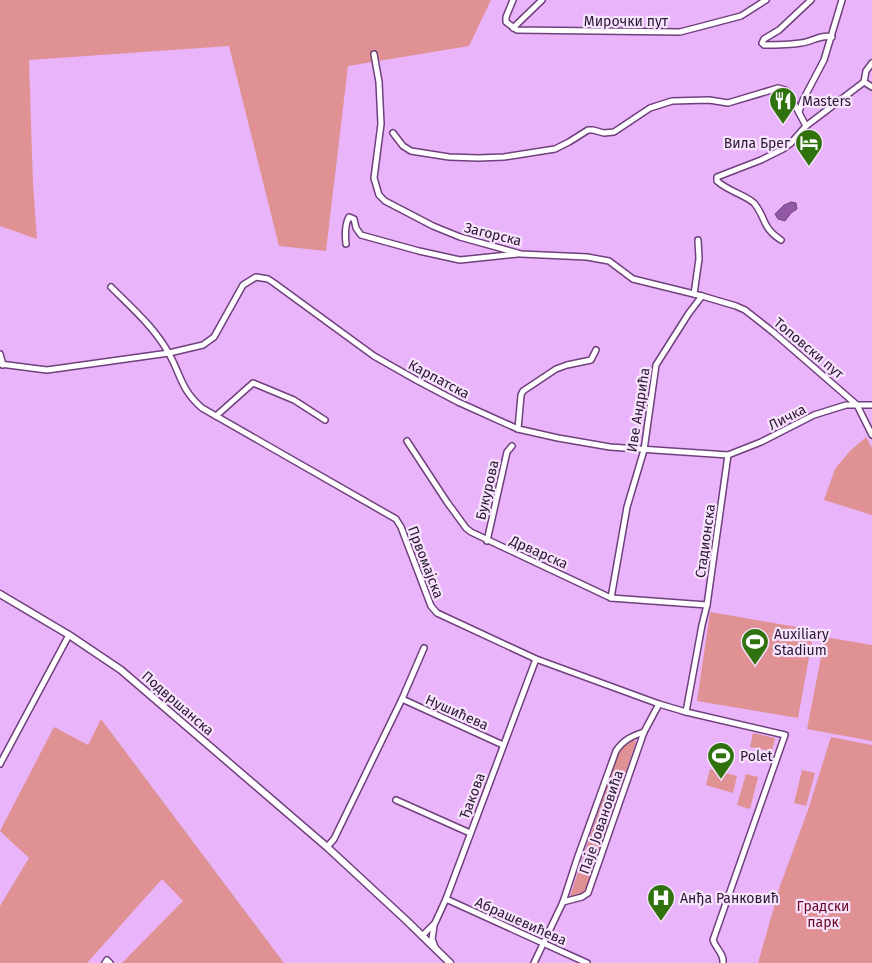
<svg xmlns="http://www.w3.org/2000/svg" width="872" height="963" font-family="'Fira Sans',sans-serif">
<rect width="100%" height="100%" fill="#e9b4f9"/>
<g fill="#df9193">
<path d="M 0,0 L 491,0 L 469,46 L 348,66 L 326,251 L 279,246 L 229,46 L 29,60 L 33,184 L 37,239 L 0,226 Z"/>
<path d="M 866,437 L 872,448 L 872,515 L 824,500 L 835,469 L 850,451 Z"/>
<path d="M 710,612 L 814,630 L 798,718 L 697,701 Z"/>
<path d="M 825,637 L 872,645 L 872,741 L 807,729 Z"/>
<path d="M 101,719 L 284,963 L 122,963 L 183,901 L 162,879 L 87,963 L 0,963 L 0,906 L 29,858 L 0,831 L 54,727 L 88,745 Z"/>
<path d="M 753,733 L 775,738 L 772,751 L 750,747 Z"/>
<path d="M 831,737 L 872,745 L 872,963 L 758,963 L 780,886 L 808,810 Z"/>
<path d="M 633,739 L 636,742 L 586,889 L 579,896 L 570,896 L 619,750 L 623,744 Z"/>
<path d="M 710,769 L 737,776 L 733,793 L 706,785 Z"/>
<path d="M 802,770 L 815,773 L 806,806 L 794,803 Z"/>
<path d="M 746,774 L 758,777 L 750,809 L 737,805 Z"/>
</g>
<path fill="#9358a5" stroke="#744482" d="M 791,202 L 796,203 L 797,209 L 791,213 L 785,221 L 778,219 L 775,214 L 784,205 Z"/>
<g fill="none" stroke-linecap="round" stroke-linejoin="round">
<defs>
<g id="minor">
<path d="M 513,0 L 506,17 L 506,22 L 517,30 L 680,32 L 741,16 L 766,0"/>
<path d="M 811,0 L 779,30 L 764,39 L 762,43 L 764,45 C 776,45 789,45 801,43 C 812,42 821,34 832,37"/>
<path d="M 513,28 L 542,0"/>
<path d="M 374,54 L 379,82 L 381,124 L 374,178 L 379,195 L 385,201 L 433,226 L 460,237 L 521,254 L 587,257 L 609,261 L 633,279 L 702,296 L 736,306 L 745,310 L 773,332 L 857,405 L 872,435"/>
<path d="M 864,82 L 866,71 L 872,63"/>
<path d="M 864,82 L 872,87"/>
<path d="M 799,112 L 803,100 L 824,60 L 842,0"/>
<path d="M 393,133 L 403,146 L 411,151 L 449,157 L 478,158 L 504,157 L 555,149 L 569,142 L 588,130 L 593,130 L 604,133 L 614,132 L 650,108 L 672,101 L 709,100 L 728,103 L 778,88 L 785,90 L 788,92 L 806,126"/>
<path d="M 781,240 C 761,227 766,217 754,203 C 745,195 728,191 717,181 L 717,177 L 761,160 L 783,149 L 791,143 L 806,126 L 864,82"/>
<path d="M 346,244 C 345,235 345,224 349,217 L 354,219 L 356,228 L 361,235 L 419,251 L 460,260 L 518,254"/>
<path d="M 111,287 C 131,307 154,327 168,352 C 181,374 180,389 202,408 L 396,519 L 401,527 L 431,606 L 437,613 L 536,659 L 659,704 L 686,712 L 785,735 L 713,940 C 716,949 724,953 723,963"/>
<path d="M 694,294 L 699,259 L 698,240"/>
<path d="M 0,354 L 3,365"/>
<path d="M 0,364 L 47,370 L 169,353 L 203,345 L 214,337 L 243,285 L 256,277 L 268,279 L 274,283 L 374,356 L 418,381 L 458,402 L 518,429 L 558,438 L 610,447 L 728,455 L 761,442 L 814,415 L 846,405 L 872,405"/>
<path d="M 216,416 L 253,383 L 294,400 L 325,420"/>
<path d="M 518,429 L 521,395 L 523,391 L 556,369 L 567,365 L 591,360 L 596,350"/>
<path d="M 407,441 L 447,502 L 466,528 L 471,532 L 611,598 L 707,605"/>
<path d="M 487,541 L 507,452 L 512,446"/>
<path d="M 611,598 L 627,507 L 644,450 L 656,365 L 689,313 L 702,296"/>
<path d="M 402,699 L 503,745"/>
<path d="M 686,712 L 702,625 L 707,605 L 728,455"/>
<path d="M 0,764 L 69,635"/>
<path d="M 396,800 L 470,833"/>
<path d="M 327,847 L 334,839 L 402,699 L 424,648"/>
<path d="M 446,899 L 587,963"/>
<path d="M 563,902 L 582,897 L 588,893 L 644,732 L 659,704"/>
<path d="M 434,926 L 432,939 L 435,947"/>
<path d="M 422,936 L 435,923 L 446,899 L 536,659"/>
<path d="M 105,963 L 107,960 L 110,963"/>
<path d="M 534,963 L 563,902 L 578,856 L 616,751 C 623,740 632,736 644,732"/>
</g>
<path id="tertiary" d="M 0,594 L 69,635 L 121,670 L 327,847 L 407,921 L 450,963"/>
</defs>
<use href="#minor" stroke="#6f407d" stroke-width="8"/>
<use href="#tertiary" stroke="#6f407d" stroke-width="9"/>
<use href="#minor" stroke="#fff" stroke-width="5"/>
<use href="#tertiary" stroke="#fff" stroke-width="6"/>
</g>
<defs>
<symbol id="restaurant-pin" viewBox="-11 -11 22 30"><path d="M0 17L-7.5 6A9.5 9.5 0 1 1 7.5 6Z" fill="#30720e" stroke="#f8e3ff"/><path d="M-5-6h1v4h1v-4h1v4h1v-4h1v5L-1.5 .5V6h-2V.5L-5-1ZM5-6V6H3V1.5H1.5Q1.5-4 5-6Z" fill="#fff"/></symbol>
<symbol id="hotel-pin" viewBox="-11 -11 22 30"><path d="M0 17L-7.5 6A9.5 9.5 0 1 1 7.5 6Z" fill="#30720e" stroke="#f8e3ff"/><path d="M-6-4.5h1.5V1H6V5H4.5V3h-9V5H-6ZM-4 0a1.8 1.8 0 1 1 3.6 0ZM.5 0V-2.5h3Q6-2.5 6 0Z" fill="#fff"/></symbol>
<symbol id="stadium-pin" viewBox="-11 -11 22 30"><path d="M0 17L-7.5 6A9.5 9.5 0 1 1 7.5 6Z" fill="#30720e" stroke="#f8e3ff"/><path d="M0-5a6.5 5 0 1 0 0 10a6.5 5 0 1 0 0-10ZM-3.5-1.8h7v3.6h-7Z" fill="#fff"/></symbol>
<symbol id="hospital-pin" viewBox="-11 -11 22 30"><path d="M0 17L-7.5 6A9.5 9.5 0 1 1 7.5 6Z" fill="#30720e" stroke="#f8e3ff"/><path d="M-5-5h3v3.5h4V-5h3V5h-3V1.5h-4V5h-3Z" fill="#fff"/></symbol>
</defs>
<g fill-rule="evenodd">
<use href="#restaurant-pin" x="767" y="85" width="32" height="43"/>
<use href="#hotel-pin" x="793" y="127" width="32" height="43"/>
<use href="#stadium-pin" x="739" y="626" width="32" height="43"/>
<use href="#stadium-pin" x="705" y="740" width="32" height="43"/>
<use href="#hospital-pin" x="645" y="882" width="32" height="43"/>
</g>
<g text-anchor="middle" stroke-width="4.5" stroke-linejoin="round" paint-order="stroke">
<g font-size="14" fill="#2b1731" stroke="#f8e3ff">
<text x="626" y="26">Мирочки пут</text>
<text transform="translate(493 234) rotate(14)" y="5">Загорска</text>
<text transform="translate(809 348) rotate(40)" y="5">Топовски пут</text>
<text transform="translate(439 379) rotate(28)" y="5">Карпатска</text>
<text transform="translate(638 410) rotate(-81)" y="5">Иве Андрића</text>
<text transform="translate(787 417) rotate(-27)" y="5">Личка</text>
<text transform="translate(487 490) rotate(-77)" y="5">Букурова</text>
<text transform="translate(705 541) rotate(-82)" y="5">Стадионска</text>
<text transform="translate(539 552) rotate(24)" y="5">Дрварска</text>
<text transform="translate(426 562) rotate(69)" y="5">Првомајска</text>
<text transform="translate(178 703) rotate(41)" y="5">Подвршанска</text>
<text transform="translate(457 712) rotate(24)" y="5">Нушићева</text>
<text transform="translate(472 796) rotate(-69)" y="5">Ђакова</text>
<text transform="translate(601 822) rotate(-71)" y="5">Паје Јовановића</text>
<text transform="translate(521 921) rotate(24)" y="5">Абрашевићева</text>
</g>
<g font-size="14" fill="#2b1731" stroke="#f8e3ff" text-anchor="start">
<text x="802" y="106">Masters</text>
<text x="790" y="148" text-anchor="end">Вила Брег</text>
<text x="774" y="639">Auxiliary<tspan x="774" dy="16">Stadium</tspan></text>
<text x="740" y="761">Polet</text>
<text x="680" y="903">Анђа Ранковић</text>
</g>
<g font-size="14" fill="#6b081d" stroke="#f8e3ff">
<text x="823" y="911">Градски<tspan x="823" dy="16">парк</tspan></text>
</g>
</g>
</svg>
